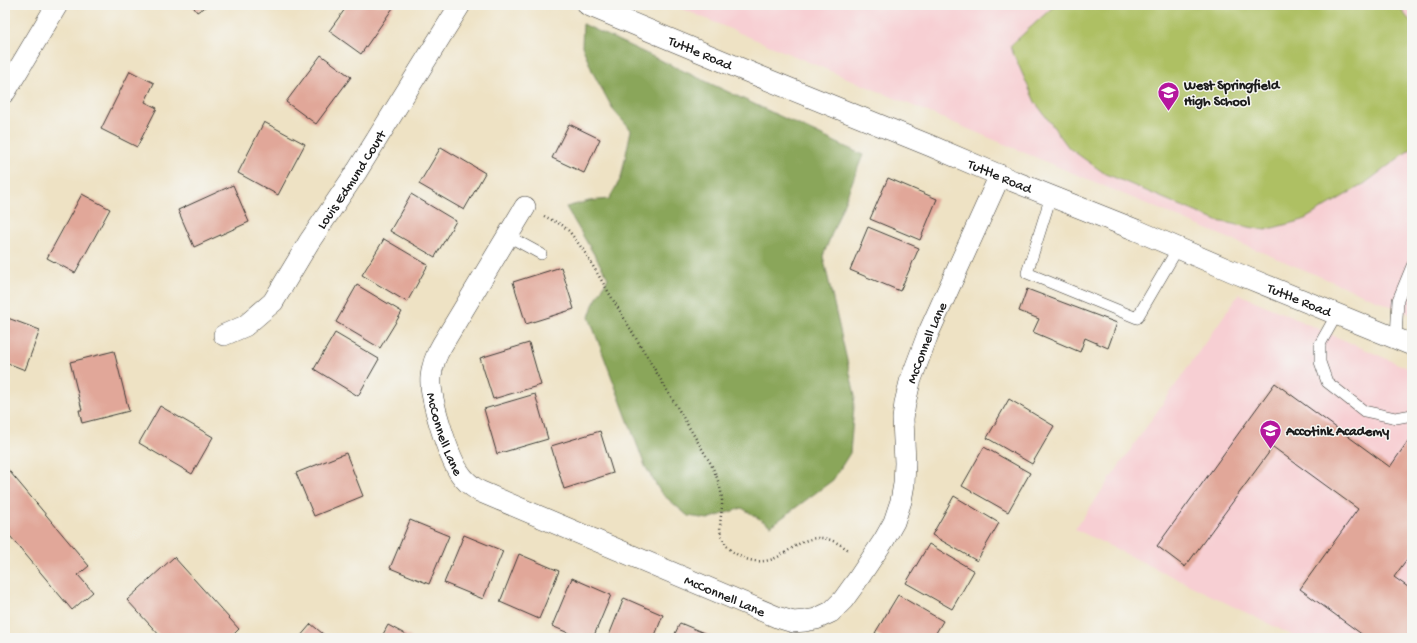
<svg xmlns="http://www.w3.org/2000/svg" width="1417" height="643" font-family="'Gochi Hand',sans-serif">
<rect width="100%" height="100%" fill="#f6f6f2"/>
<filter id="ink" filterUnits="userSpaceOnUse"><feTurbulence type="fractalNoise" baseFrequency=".025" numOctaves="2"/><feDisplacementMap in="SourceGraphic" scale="8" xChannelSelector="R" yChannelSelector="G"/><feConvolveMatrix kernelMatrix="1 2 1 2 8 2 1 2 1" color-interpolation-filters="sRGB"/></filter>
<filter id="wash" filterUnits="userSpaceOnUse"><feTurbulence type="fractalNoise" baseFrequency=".012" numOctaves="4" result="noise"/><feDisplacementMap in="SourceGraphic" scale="16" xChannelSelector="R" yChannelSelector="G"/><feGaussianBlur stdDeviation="0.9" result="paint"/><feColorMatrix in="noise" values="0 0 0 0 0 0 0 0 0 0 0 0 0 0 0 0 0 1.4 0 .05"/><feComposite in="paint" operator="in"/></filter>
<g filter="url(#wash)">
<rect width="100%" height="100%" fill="#eee2c4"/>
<g fill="#f7cfd3">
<path d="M 673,5 L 1412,5 L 1412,315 L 1180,218 Z"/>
<path d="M 1239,294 L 1412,370 L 1412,638 L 1298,638 L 1075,529 Z"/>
</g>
<path fill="#aec064" stroke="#656e40" d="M 1055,5 L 1397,5 L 1412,23 L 1412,148 L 1364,184 L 1303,220 L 1265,230 L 1217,221 L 1104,173 L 1069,148 L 1035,102 L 1010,46 Z"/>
<path fill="#8aa65a" stroke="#53613b" d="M 583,24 L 863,155 L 823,256 L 855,395 L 850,453 L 833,480 L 771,526 L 742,508 L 708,519 L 688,516 L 661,493 L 645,466 L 589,317 L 593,305 L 608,278 L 566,207 L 589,201 L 609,199 L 621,178 L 631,130 L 614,111 L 593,73 L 582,46 Z"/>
<g id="blocks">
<g fill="#e1a799">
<path d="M 192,5 L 208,5 L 197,12 Z"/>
<path d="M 348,5 L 395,5 L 361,54 L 329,31 Z"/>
<path d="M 321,55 L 351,77 L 316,124 L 286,102 Z"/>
<path d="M 130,71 L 154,83 L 145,102 L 157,108 L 137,147 L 101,129 Z"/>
<path d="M 264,122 L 305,144 L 278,195 L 238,173 Z"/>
<path d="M 569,124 L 600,139 L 584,173 L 552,158 Z"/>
<path d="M 441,147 L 485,173 L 464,210 L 419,184 Z"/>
<path d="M 888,178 L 937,199 L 920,240 L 870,219 Z"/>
<path d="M 233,185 L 249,222 L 194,247 L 178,210 Z"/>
<path d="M 82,194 L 110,209 L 75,273 L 47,258 Z"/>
<path d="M 411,194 L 456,221 L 435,257 L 390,231 Z"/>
<path d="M 868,227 L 919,248 L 900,291 L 850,270 Z"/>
<path d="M 384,239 L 428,265 L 407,302 L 362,275 Z"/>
<path d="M 561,267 L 574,309 L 526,324 L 513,282 Z"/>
<path d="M 357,285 L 402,312 L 380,348 L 336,322 Z"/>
<path d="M 1027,289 L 1117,323 L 1108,348 L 1085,338 L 1080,352 L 1033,332 L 1039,319 L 1019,311 Z"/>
<path d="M 5,317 L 40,330 L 25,370 L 5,362 Z"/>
<path d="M 335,333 L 379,359 L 358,396 L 314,369 Z"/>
<path d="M 529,343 L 541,385 L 493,399 L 480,358 Z"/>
<path d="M 114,351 L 129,411 L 82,423 L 79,410 L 82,410 L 70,362 Z"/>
<path d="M 1275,383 L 1390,467 L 1408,441 L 1412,444 L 1412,552 L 1394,577 L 1412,590 L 1412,638 L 1367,638 L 1300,589 L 1358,509 L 1273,447 L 1185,567 L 1157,546 Z"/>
<path d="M 535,394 L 548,439 L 497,454 L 484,409 Z"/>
<path d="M 1009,399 L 1054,426 L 1032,464 L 987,438 Z"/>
<path d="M 160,406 L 213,437 L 192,474 L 139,443 Z"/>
<path d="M 600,431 L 613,473 L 564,489 L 551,446 Z"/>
<path d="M 984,447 L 1030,473 L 1008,512 L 962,486 Z"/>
<path d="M 346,453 L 363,496 L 314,516 L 296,473 Z"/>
<path d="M 5,466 L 89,566 L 78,575 L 93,592 L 72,610 L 5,530 Z"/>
<path d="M 954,496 L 999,523 L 977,561 L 932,535 Z"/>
<path d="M 410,520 L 449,536 L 429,584 L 390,568 Z"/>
<path d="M 464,535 L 503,551 L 483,599 L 444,583 Z"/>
<path d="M 929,544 L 974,571 L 952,609 L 906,583 Z"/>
<path d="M 519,554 L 559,571 L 539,619 L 500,602 Z"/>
<path d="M 174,557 L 239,629 L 230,638 L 162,638 L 127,600 Z"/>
<path d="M 572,578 L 611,595 L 593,638 L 580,638 L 552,626 Z"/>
<path d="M 898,595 L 943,621 L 933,638 L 883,638 L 875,633 Z"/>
<path d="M 624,598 L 663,615 L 654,638 L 608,638 Z"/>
<path d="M 680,623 L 716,638 L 673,638 Z"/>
<path d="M 311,624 L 328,638 L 299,638 Z"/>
<path d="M 388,625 L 412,638 L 381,638 Z"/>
</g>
</g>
</g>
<g filter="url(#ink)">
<use href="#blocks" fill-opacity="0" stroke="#3c3a35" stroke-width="1"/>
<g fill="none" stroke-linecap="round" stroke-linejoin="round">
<defs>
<g id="service">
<path d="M 1051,196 L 1027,273 L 1137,318 L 1178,248"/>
<path d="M 508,236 L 541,254"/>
<path d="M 1337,314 L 1320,344 L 1320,362 L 1327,382 L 1364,411 L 1396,418 L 1412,415"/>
<path d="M 1396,338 L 1398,300 L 1412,266"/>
</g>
<g id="minor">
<path id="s1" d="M 588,5 L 756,75 L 931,146 L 1013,181 L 1136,230 L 1236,273 L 1412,345"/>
<path d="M 5,92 L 57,5"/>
<path id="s2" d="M 525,207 L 442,345 C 436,355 432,366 431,377 C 429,397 448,455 459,472 C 464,480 471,486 479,491 L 777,617 L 793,622 L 805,621 L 816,619 L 831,612 L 843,600 L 856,582 L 884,540 L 894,522 L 901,501 L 904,484 L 905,463 L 903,419 L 905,403 L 910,382 L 928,334 L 1000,175"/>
<path id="s3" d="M 224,335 L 245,326 L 273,302 L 309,242 L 357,171 L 460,5"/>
</g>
</defs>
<use href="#service" stroke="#3c3a35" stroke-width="12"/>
<use href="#minor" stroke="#3c3a35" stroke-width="22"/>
<path stroke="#3c3a35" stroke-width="2.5" stroke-dasharray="1 3" stroke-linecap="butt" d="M 544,216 L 562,225 L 569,231 L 584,251 L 711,464 C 716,475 721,486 722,499 C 723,519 713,533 731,550 C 738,556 746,560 755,561 C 783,564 792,540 817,538 C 829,537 840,544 850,551"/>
<use href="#service" stroke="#fff" stroke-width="11"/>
<use href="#minor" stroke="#fff" stroke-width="21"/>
</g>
</g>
<defs>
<symbol id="school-pin" viewBox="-11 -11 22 30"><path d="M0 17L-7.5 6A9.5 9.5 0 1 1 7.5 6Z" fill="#b5179e" stroke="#f6f6f2"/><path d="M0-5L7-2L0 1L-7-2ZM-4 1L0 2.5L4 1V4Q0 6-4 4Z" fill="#fff"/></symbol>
</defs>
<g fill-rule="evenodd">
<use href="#school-pin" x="1156" y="80" width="25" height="34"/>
<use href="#school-pin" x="1258" y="418" width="25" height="34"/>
</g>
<g text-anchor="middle" stroke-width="3" stroke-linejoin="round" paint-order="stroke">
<g font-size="14" fill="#1c1c1c" stroke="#f6f6f2">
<text dy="5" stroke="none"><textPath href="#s1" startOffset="122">Tuttle Road</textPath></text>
<text dy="5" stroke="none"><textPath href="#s1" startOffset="446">Tuttle Road</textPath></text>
<text dy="5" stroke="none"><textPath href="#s3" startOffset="205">Louis Edmund Court</textPath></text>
<text dy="5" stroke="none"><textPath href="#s1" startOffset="770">Tuttle Road</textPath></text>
<text dy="5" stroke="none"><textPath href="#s2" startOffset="998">McConnell Lane</textPath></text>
<text dy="5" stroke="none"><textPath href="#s2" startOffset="254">McConnell Lane</textPath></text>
<text dy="5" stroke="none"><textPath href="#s2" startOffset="590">McConnell Lane</textPath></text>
</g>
<g font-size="14" font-weight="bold" fill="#1c1c1c" stroke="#f6f6f2" text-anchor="start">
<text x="1184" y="89">West Springfield<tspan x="1184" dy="16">High School</tspan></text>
<text x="1286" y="435">Accotink Academy</text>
</g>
</g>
<rect width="1417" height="643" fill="none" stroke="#f6f6f2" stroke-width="20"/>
</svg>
